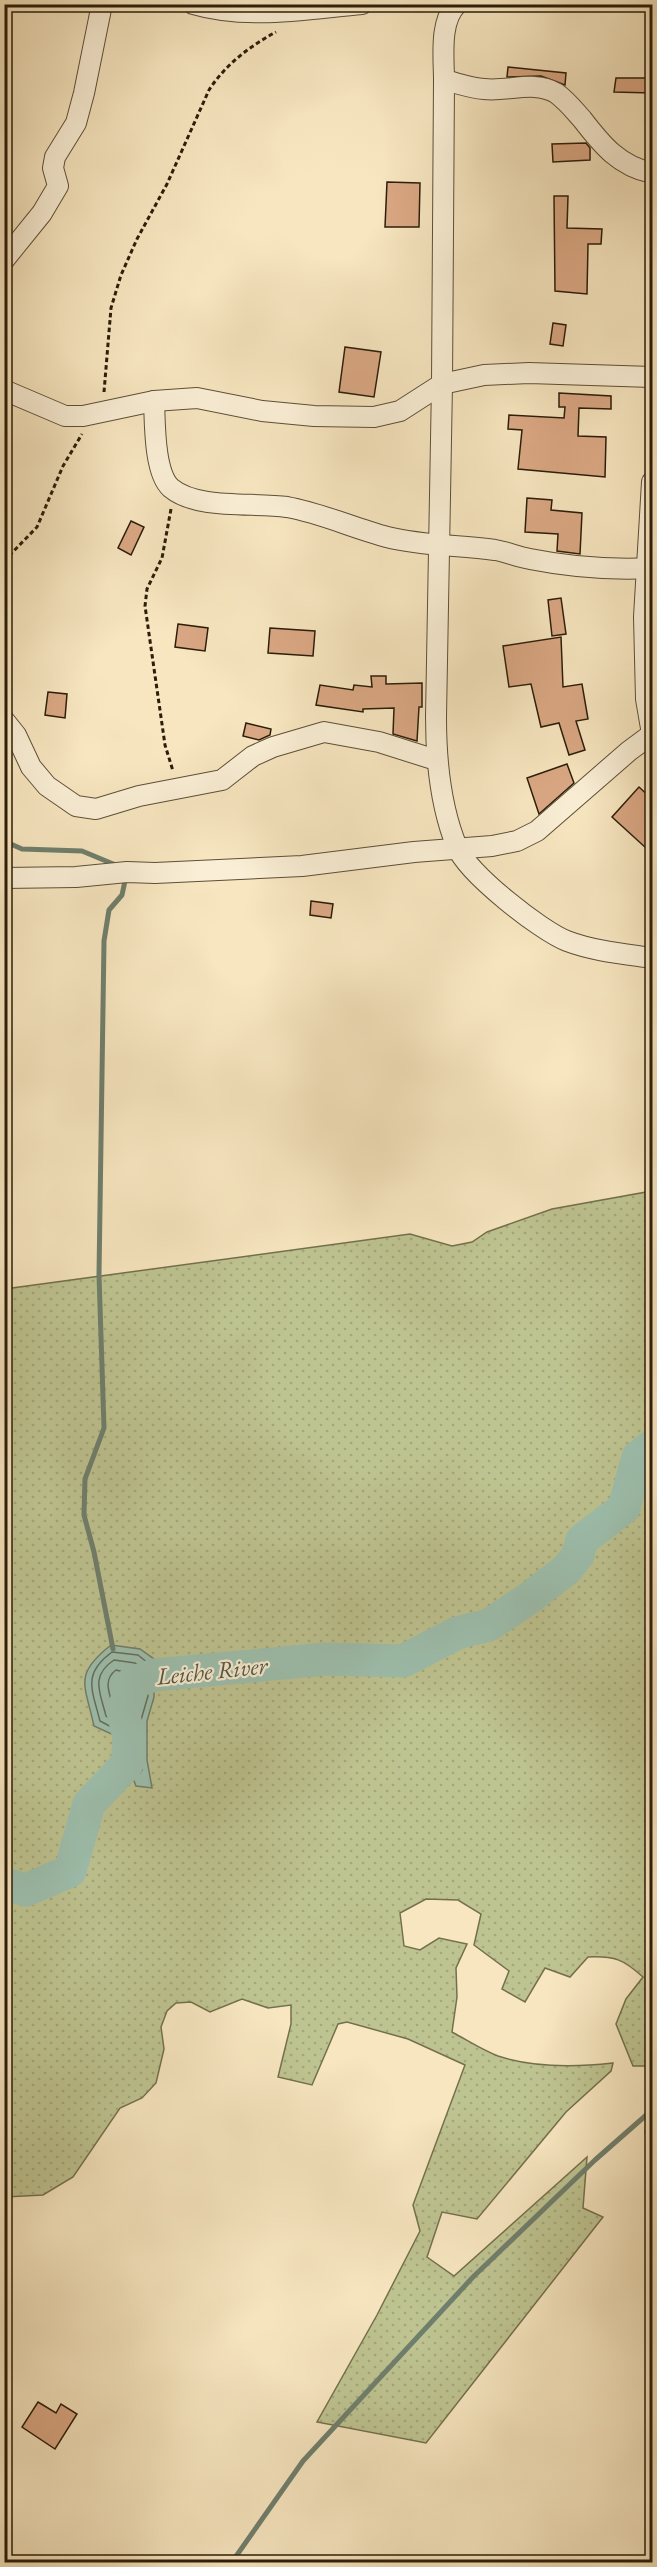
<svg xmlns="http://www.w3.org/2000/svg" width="657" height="2567" font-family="'EB Garamond',serif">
<defs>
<pattern id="grass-dots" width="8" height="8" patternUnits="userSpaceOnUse" patternTransform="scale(1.5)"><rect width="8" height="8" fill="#bec491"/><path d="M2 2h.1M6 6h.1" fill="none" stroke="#a3a87c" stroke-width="1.8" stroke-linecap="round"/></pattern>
</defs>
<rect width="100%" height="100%" fill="#f7e6c0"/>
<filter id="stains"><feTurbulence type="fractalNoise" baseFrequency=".00333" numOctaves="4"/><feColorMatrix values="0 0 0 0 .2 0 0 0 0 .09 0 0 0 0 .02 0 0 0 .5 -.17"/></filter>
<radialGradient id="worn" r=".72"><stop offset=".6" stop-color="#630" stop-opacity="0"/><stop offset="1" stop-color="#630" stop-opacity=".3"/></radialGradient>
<g fill="url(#grass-dots)" stroke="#74704d" stroke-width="1.5">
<path d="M 652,1191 L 652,2066 L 633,2066 L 616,2024 L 626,1999 L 643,1977 C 623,1959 615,1956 588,1957 L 570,1977 L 545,1968 L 525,2002 L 502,1989 L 509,1971 L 474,1945 L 481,1914 L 458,1900 L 426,1899 L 400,1913 L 404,1946 L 420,1950 L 439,1938 L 467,1944 L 456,1968 L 457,1997 L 452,2032 C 467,2040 482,2050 498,2056 C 534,2068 576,2067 613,2063 L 611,2071 L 566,2112 L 477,2219 L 442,2212 L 427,2257 L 454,2276 L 587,2157 L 583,2208 L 603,2217 L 426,2443 L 317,2422 L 377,2315 L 420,2231 L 413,2205 L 465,2065 L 408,2039 L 347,2022 L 338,2024 L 312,2085 L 278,2077 L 291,2024 L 291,2005 L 268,2008 L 242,1999 L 210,2012 L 191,2002 L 176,2003 L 167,2011 L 161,2027 L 164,2049 L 156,2083 L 142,2098 L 120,2108 L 73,2177 L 43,2195 L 5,2197 L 5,1289 L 410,1234 L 452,1246 L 472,1242 L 487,1232 L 552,1209 Z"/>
<path d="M 652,2091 L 652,2136 L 645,2133 Z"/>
</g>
<path fill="#9dc0af" stroke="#6f7f6d" stroke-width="1.5" d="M 111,1645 L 140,1649 L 154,1659 L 154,1697 L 147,1721 L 147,1760 L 152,1788 L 136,1786 L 116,1736 L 94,1726 C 85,1684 73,1675 111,1645 Z"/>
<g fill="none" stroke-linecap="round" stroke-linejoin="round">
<g stroke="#646e5c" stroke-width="1.5">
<path d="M 112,1652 L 138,1655 L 148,1663 L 148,1696 L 141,1720 L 142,1770 L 140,1773 L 137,1771 L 121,1732 L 100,1721 C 92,1689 82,1674 112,1652 Z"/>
<path d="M 114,1660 L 135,1663 L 141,1667 L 141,1695 L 131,1730 L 106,1716 C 100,1692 90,1676 114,1660 Z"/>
<path d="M 116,1670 L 132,1674 L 132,1694 L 124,1714 L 114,1709 C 110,1695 102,1680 116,1670 Z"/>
</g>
<g stroke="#6f7f6d" stroke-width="5">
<path d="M 4,841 L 22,849 L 82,851 L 118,866"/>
<path d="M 113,1649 L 94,1552 L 84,1515 L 85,1479 L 104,1428 L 99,1275 L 104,941 L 109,910 L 122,895 L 126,876"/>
<path d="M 232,2562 L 303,2461 L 473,2277 L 595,2160 L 652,2110"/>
</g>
<path stroke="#9dc0af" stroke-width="33" d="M 4,1884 L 26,1890 L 70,1871 L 89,1804 L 127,1764 L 129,1738 L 123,1712 L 132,1683 L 154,1675 L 326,1659 L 403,1661 L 457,1633 L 489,1625 L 528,1599 L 566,1570 L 578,1555 L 582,1540 L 624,1508 L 638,1457 L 652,1446"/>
</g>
<g fill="#daa884" stroke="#2b1d09" stroke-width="1.5">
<path d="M 508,67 L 566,73 L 565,85 L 541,76 L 507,77 Z"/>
<path d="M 616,78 L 652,78 L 652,93 L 614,92 Z"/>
<path d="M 586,143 L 590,148 L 590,160 L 553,162 L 552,144 Z"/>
<path d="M 387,182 L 420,183 L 419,227 L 385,227 Z"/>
<path d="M 554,196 L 568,196 L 567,228 L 602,229 L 601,244 L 588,244 L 587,294 L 555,291 Z"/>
<path d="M 553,323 L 566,325 L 563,346 L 550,344 Z"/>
<path d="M 345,347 L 381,352 L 374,397 L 339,392 Z"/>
<path d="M 559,393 L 611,396 L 611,409 L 579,408 L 578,436 L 606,437 L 605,477 L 518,469 L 522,430 L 508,429 L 509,415 L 564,418 L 565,407 L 559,407 Z"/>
<path d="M 527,498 L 552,500 L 551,510 L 582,513 L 580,554 L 557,551 L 558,534 L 525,532 Z"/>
<path d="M 131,521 L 144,527 L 131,555 L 118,548 Z"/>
<path d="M 561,598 L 566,634 L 552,636 L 548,600 Z"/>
<path d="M 178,624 L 208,628 L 205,651 L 175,647 Z"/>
<path d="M 270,628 L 315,631 L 313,656 L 268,653 Z"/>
<path d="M 561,637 L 563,687 L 582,684 L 588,719 L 576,721 L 585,750 L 569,755 L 559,723 L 541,727 L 531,684 L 509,687 L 503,646 Z"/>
<path d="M 371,676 L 386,676 L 386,684 L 422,683 L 422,707 L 419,707 L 417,741 L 393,734 L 394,708 L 363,709 L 363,712 L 316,705 L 320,685 L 353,690 L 354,685 L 372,687 Z"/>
<path d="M 48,692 L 67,694 L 65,718 L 45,715 Z"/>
<path d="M 246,723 L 271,729 L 270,735 L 259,740 L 243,736 Z"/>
<path d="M 567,764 L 574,783 L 539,814 L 527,778 Z"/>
<path d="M 639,787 L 652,799 L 652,841 L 646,848 L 612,817 Z"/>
<path d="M 311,901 L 333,904 L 331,918 L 310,915 Z"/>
<path d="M 38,2402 L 56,2413 L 61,2404 L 77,2414 L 55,2449 L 22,2427 Z"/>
</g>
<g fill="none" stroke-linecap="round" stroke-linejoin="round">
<defs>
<g id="minor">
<path d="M 193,4 C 247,20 306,9 362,4"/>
<path d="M 457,4 C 439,21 444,58 444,80 L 442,384 L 436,717 C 436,761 440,806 457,847 C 467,873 541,931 567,941 C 593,951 625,954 652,958"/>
<path d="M 444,80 C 457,83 470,88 484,89 C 508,92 534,80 556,93 C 566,100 574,110 582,119 C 602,145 619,166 652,173"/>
<path d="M 4,260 L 42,213 L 58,186 L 53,168 L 55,157 L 76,123 L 84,93 L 102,4"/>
<path d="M 4,390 L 65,416 L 83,416 L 154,401 L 197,398 L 262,411 L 314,416 L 374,417 L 400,411 L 442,384 L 484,375 L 529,373 L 652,377"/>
<path d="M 154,401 C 155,423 154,473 171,488 C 197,510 254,502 287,507 C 321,513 353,528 387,537 C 422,546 459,545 495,550 C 507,552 518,557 530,559 C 570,567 612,570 652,568"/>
<path d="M 4,720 L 16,735 L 31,767 L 47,786 L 76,806 L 96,809 L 139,796 L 222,780 L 253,756 L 273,747 L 324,732 L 379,742 L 436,760"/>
<path d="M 4,878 L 76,877 L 127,872 L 155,873 L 302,866 L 414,852 L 492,846 L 517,841 L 537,831 L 629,751 L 652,734 L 646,699 L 644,617 L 652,482"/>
</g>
</defs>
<use href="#minor" stroke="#5e4f37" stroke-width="22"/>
<g stroke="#2b1d09" stroke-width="3" stroke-dasharray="4.5 3" stroke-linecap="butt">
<path d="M 104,392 L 111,308 L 121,275 L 137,239 L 167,184 L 209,90 C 225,65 250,46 276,32"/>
<path d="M 171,509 L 162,558 L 147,589 L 145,606 L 165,745 L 173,771"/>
<path d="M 4,561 L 37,527 L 63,466 L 82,434"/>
</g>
<use href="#minor" stroke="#faefd6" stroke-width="20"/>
</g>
<g text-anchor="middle" stroke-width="4.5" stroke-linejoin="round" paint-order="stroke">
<g font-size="24" font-style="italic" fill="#535643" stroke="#faefd6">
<text transform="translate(212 1671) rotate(-6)" y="8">Leiche River</text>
</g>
</g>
<rect width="657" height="2567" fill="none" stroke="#f7e6c0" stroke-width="24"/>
<rect x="6" y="6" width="645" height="2555" fill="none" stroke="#2b1d09" stroke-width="3"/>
<rect x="12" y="12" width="633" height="2543" fill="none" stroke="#2b1d09" stroke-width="1.5"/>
<rect width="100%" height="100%" filter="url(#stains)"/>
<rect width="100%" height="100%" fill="url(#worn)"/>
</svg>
